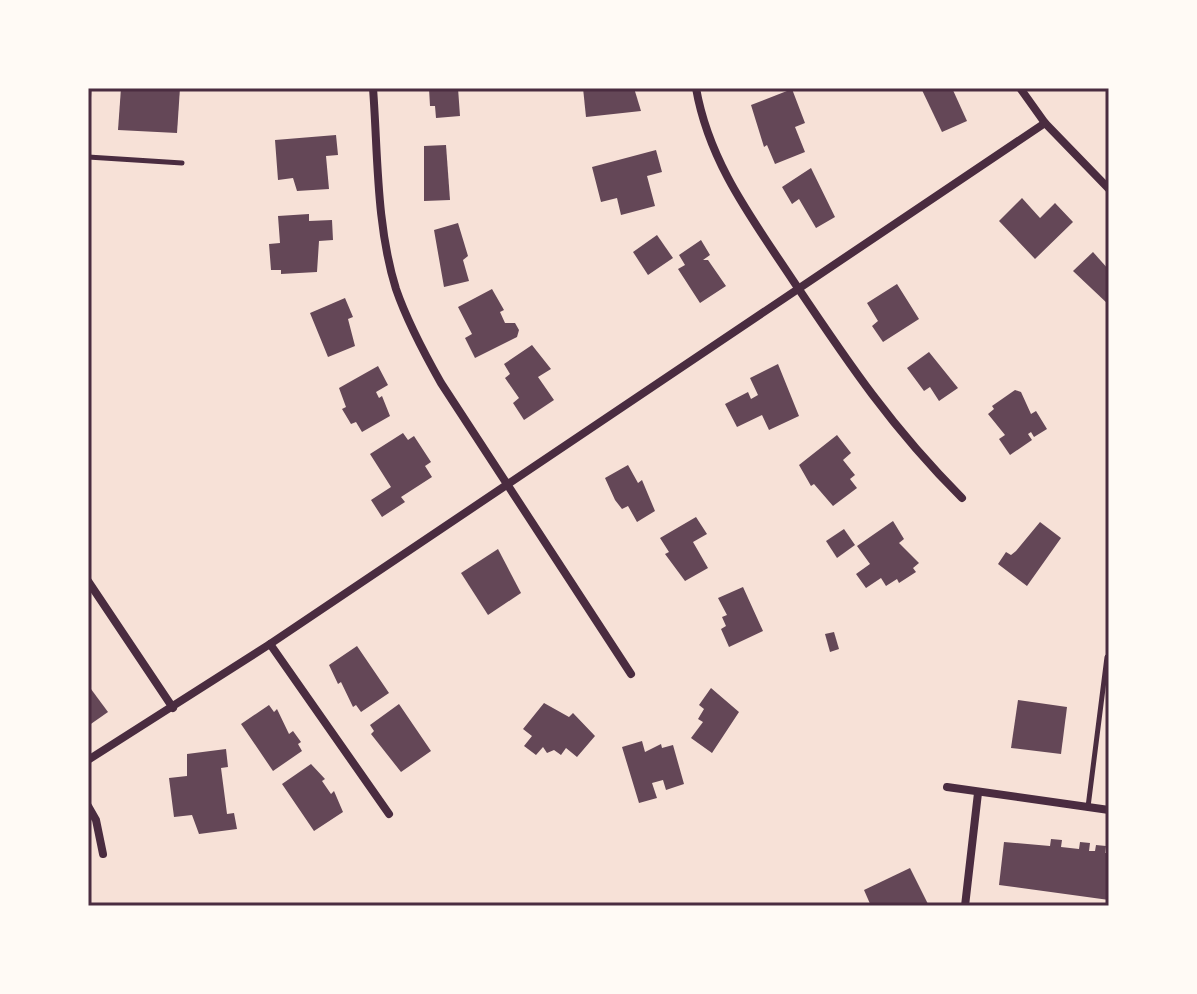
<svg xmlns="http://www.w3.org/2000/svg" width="1197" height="994" font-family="Jost,sans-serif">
<rect width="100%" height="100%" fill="#f7e1d7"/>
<g fill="#644757">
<path d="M 121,88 L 180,88 L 177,133 L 118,130 Z"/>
<path d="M 429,88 L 458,88 L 460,116 L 436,118 L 435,106 L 430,106 Z"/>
<path d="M 583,88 L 634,88 L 641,111 L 586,117 Z"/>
<path d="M 921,88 L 952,88 L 967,121 L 942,132 Z"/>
<path d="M 792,89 L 805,123 L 795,127 L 805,152 L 775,164 L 767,145 L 764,147 L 751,105 Z"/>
<path d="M 336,135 L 338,155 L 326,156 L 329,189 L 297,191 L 293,178 L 278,180 L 275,140 Z"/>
<path d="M 446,145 L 450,200 L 424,201 L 424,146 Z"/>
<path d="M 656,150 L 662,172 L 647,176 L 655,206 L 621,215 L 617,198 L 601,202 L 592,167 Z"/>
<path d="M 811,168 L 835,217 L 816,228 L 799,199 L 792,204 L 782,187 Z"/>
<path d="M 1022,198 L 1040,218 L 1055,203 L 1073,222 L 1035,259 L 999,221 Z"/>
<path d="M 309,214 L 309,221 L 332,220 L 333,240 L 319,241 L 317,272 L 281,274 L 281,270 L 271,270 L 269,244 L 280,243 L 278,216 Z"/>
<path d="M 458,223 L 468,256 L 463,260 L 469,281 L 444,287 L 434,230 Z"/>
<path d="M 657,235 L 673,258 L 648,275 L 633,252 Z"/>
<path d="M 701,240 L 710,255 L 703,260 L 708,260 L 726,286 L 700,303 L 678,269 L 685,265 L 679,255 Z"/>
<path d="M 1093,252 L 1109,270 L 1109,305 L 1073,271 Z"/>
<path d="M 897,284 L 919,319 L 883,342 L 872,326 L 878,321 L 867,303 Z"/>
<path d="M 492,289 L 504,310 L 500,312 L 505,323 L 515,323 L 519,330 L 517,337 L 475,358 L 465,338 L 472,334 L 458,307 Z"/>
<path d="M 345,298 L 353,317 L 348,319 L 355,346 L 328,357 L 310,313 Z"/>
<path d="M 532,345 L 551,369 L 538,377 L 554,400 L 524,420 L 513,403 L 519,398 L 505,378 L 510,374 L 504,364 Z"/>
<path d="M 929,352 L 958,388 L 939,401 L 930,387 L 924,391 L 907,368 Z"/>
<path d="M 778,364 L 799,416 L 769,430 L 762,415 L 737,427 L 725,404 L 748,392 L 751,399 L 758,395 L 750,378 Z"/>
<path d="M 378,366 L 388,385 L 376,392 L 379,398 L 382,396 L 390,416 L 362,432 L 356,422 L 351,424 L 342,409 L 346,407 L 339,388 Z"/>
<path d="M 1015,390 L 1021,392 L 1031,414 L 1036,411 L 1047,429 L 1034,437 L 1031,432 L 1028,434 L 1032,440 L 1010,455 L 999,439 L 1005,435 L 988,414 L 994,409 L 992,406 Z"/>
<path d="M 403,433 L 408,440 L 414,436 L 431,462 L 425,466 L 432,477 L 401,497 L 405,502 L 382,517 L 371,500 L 391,487 L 370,454 Z"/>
<path d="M 837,435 L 851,453 L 843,460 L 855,475 L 850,479 L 857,488 L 833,506 L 814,484 L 811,486 L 799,465 Z"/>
<path d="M 628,465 L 638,483 L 642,480 L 655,511 L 637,522 L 628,506 L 622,509 L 615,500 L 605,478 Z"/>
<path d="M 696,517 L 707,534 L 693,542 L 708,568 L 685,581 L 665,554 L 669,552 L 660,538 Z"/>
<path d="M 893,521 L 904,539 L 899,543 L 919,563 L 913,568 L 916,572 L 899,583 L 897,579 L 886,586 L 881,578 L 866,588 L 856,574 L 870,564 L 857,546 Z"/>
<path d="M 1040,522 L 1061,538 L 1027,586 L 998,564 L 1006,552 L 1011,555 L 1016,551 Z"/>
<path d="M 844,529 L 855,545 L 837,558 L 826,541 Z"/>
<path d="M 498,549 L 521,593 L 488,615 L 461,573 Z"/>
<path d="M 743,587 L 763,631 L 729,647 L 721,629 L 726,626 L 722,617 L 727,615 L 718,598 Z"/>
<path d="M 834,632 L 839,649 L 830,652 L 825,634 Z"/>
<path d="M 357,646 L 389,693 L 361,712 L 356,705 L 353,707 L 341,682 L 338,684 L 329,665 Z"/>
<path d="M 88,685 L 108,712 L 88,726 Z"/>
<path d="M 711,688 L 739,712 L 712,753 L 691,738 L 703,722 L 698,719 L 704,709 L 699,705 Z"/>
<path d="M 1018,700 L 1067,707 L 1061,754 L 1011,748 Z"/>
<path d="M 544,703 L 569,717 L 573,713 L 595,736 L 577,757 L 566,748 L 561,755 L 554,750 L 547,753 L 543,747 L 536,755 L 524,746 L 532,736 L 523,729 Z"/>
<path d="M 399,704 L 431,751 L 401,772 L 371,734 L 374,731 L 370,725 Z"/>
<path d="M 269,705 L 274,712 L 277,709 L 289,734 L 293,731 L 301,742 L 298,744 L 302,751 L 273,771 L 241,724 Z"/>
<path d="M 642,741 L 645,752 L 661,744 L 662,748 L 673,745 L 684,784 L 666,790 L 663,780 L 652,783 L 657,798 L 639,803 L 622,747 Z"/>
<path d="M 226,749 L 228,767 L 221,768 L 227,814 L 234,813 L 237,829 L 199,834 L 192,815 L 174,817 L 169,778 L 187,776 L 187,754 Z"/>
<path d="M 311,764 L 325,779 L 322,781 L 331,794 L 334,791 L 343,812 L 314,831 L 282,784 Z"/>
<path d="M 1051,839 L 1062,840 L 1061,847 L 1079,849 L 1080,842 L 1090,843 L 1089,851 L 1095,851 L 1096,845 L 1106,846 L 1105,853 L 1109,853 L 1109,900 L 999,885 L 1004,842 L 1050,846 Z"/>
<path d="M 910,868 L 929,906 L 871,906 L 864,890 Z"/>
</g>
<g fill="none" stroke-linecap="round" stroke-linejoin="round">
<g stroke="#4a2c40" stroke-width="5">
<path d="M 88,108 L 89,88"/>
<path d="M 88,157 L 182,163"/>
<path d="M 1088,807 L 1107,657"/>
</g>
<g stroke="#4a2c40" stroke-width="8">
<path d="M 373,88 C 378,154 376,225 396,289 C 407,321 424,353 441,383 L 631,674"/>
<path d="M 696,88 C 709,163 753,220 794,282 C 849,364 892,428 962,498"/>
<path d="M 1020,88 L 1045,123 L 1109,189"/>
<path d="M 88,581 L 173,708"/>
<path d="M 270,644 L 389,814"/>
<path d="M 88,760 L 270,644 L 1045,123"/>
<path d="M 947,787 L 1109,810"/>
<path d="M 88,806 L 96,820 L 103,854"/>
<path d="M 965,906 L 978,793"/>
</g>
</g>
<rect width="1197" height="994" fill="none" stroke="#fffaf5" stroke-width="180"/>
<rect x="90" y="90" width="1017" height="814" fill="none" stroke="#4a2c40" stroke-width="3"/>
</svg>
